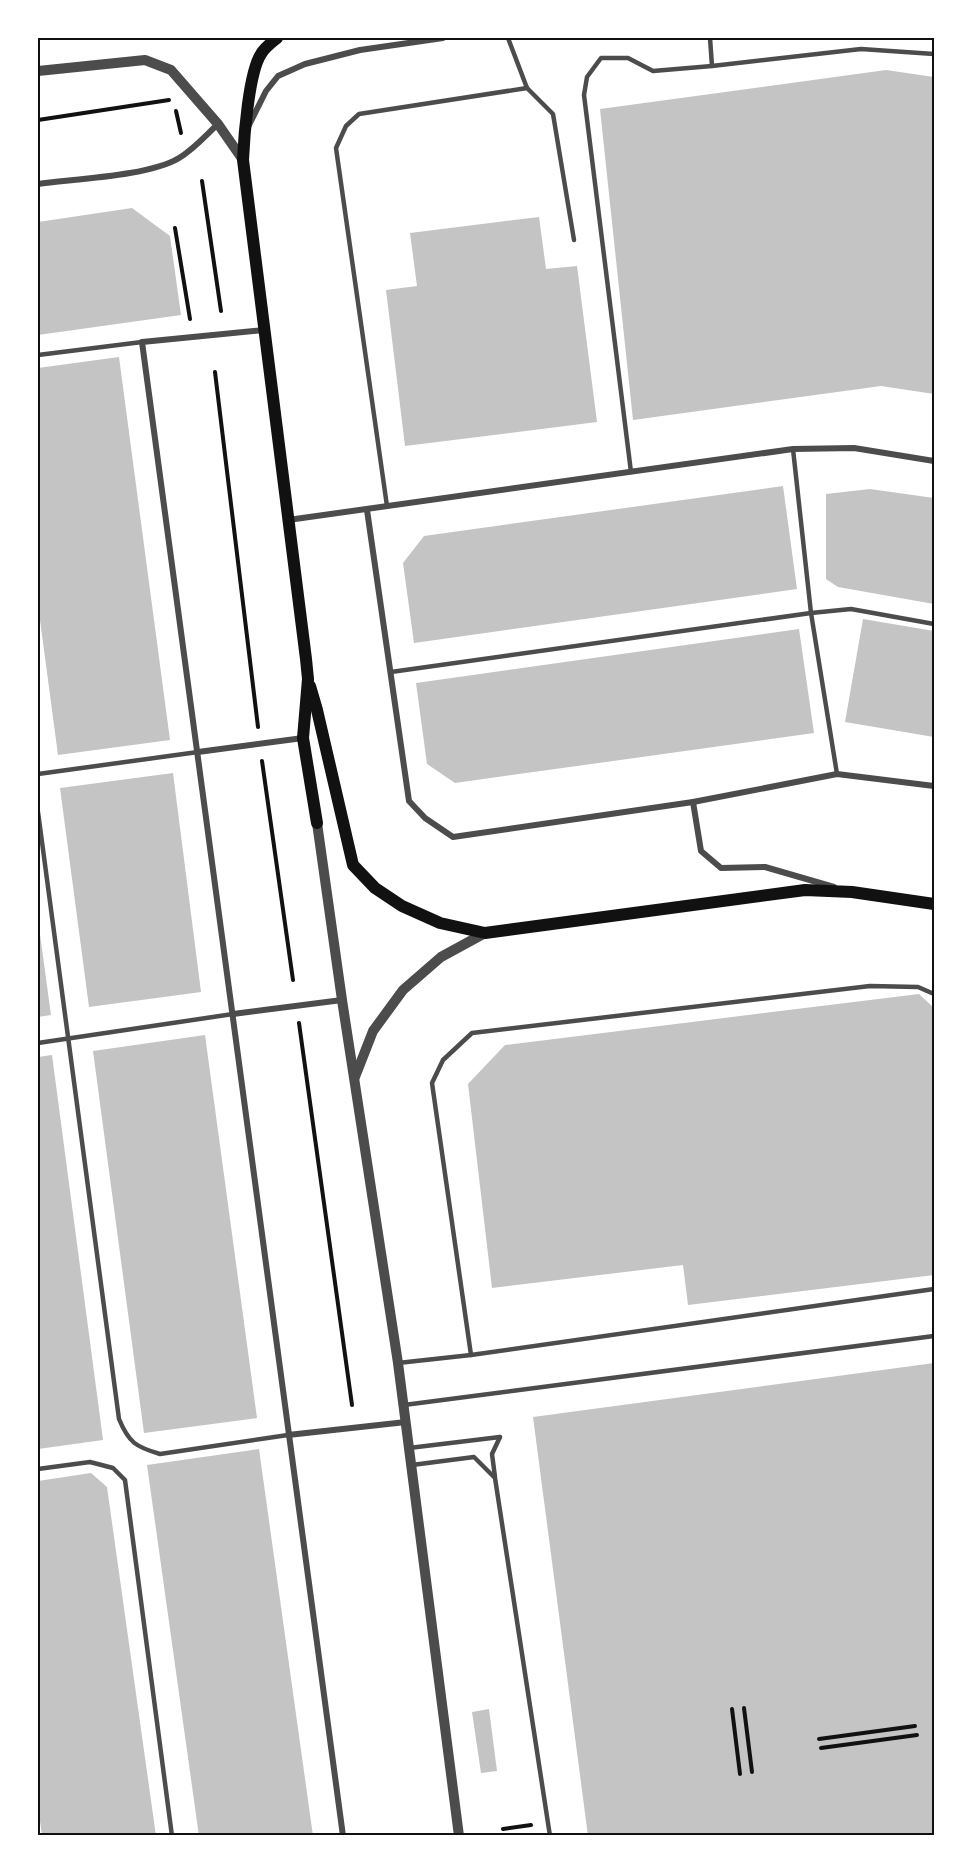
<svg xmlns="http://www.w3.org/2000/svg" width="972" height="1873" font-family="'Zilla Slab',serif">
<rect width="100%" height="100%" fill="#fff"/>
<g fill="#c4c4c4">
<path d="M 886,70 L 934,77 L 934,394 L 881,386 L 633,420 L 600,109 Z"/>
<path d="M 132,208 L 170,236 L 181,315 L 38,335 L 38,222 Z"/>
<path d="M 539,217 L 546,269 L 577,266 L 597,422 L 405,446 L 386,290 L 417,286 L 410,233 Z"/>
<path d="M 119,357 L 170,740 L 58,755 L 38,605 L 38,368 Z"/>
<path d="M 783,486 L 797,589 L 414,643 L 403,563 L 424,536 Z"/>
<path d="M 870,489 L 934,498 L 934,604 L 838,587 L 826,579 L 826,494 Z"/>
<path d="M 863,619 L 934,631 L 934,737 L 845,722 Z"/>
<path d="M 799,629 L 814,733 L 455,783 L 427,764 L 416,683 Z"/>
<path d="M 173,773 L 201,992 L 89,1007 L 60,788 Z"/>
<path d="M 38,927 L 39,927 L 51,1015 L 38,1017 Z"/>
<path d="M 919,994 L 934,1008 L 934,1275 L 688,1305 L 683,1265 L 492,1288 L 468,1084 L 505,1045 Z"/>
<path d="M 205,1035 L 257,1418 L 144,1433 L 93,1051 Z"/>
<path d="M 52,1055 L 103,1440 L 38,1449 L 38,1057 Z"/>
<path d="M 934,1363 L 934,1836 L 588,1836 L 533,1417 Z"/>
<path d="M 259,1449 L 313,1836 L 199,1836 L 147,1465 Z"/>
<path d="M 91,1473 L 107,1487 L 156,1836 L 42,1836 L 38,1806 L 38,1481 Z"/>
<path d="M 489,1709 L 497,1771 L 481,1773 L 472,1712 Z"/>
</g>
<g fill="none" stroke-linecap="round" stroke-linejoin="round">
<g stroke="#111" stroke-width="4">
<path d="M 176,111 L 181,133"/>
<path d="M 38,120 L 169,100"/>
<path d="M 202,181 L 221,311"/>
<path d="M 175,228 L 190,319"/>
<path d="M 215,372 L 258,727"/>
<path d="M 262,761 L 293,980"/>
<path d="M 299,1023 L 352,1405"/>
<path d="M 744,1708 L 752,1772"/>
<path d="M 732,1709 L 740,1774"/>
<path d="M 819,1739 L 915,1726"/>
<path d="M 821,1748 L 917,1735"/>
<path d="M 503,1829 L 531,1825"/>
</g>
<g stroke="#4c4c4c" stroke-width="4.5">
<path d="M 710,38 L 712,66"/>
<path d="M 527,88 L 553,114 L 574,240"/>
<path d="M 38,355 L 142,342"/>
<path d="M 793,449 L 811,613 L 837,774"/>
<path d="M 631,472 L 584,95 L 587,77 L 601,58 L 628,58 L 653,71 L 712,66 L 861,49 L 934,54"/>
<path d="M 387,506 L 336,148 L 346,126 L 359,114 L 527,88 L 508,38"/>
<path d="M 391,672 L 811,613 L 851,609 L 934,624"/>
<path d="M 38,774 L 198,752"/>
<path d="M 38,812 L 119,1419 C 129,1443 136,1447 160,1454 L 288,1435"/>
<path d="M 38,1043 L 233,1014"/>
<path d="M 471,1355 L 432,1083 L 443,1060 L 472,1033 L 870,986 L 918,987 L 934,994"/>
<path d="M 398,1363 L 471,1355 L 934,1289"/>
<path d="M 404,1405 L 934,1336"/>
<path d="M 409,1448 L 500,1437"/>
<path d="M 412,1465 L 474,1457 L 495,1478 L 550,1836"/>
<path d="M 38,1469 L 90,1462 L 113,1468 L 125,1480 L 172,1836"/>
<path d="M 495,1477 L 492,1454 L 500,1437"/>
</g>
<g stroke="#4c4c4c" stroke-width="6">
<path d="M 248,127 L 266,91 L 278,76 L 305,64 L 360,50 L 443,38"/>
<path d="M 38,184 C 74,179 150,176 179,158 C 194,149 206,135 218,124"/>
<path d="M 264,330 L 142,342 L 343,1836"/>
<path d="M 367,510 L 409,801 L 425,818 L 453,837 L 693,802 L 837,774 L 934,786"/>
<path d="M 288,520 L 793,449 L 854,448 L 934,461"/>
<path d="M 198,752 L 303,738"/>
<path d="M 693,802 L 701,851 L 721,868 L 765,867 L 834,887"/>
<path d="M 233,1014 L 342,1000"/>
<path d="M 288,1435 L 406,1422"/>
</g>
<g stroke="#4c4c4c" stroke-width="10">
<path d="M 38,71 L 145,60 L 171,70 L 218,124 L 243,160"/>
<path d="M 317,823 L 342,1000 L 398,1363 L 459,1836"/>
<path d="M 355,1077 L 373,1031 L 403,990 L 441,957 L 485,933"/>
</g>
<g stroke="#111" stroke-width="12">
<path d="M 277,38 C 272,42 264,48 261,54 C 249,72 244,136 243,160 L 306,659 L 308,679 L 303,738 L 317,823"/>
<path d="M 310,686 L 317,710 L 353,865 L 375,888 L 402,906 L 440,923 L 485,933 L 805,890 L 852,892 L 934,904"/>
</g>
</g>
<rect width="972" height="1873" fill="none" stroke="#ffffff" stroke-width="78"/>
<rect x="39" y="39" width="894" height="1795" fill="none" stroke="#111" stroke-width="2"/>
</svg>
